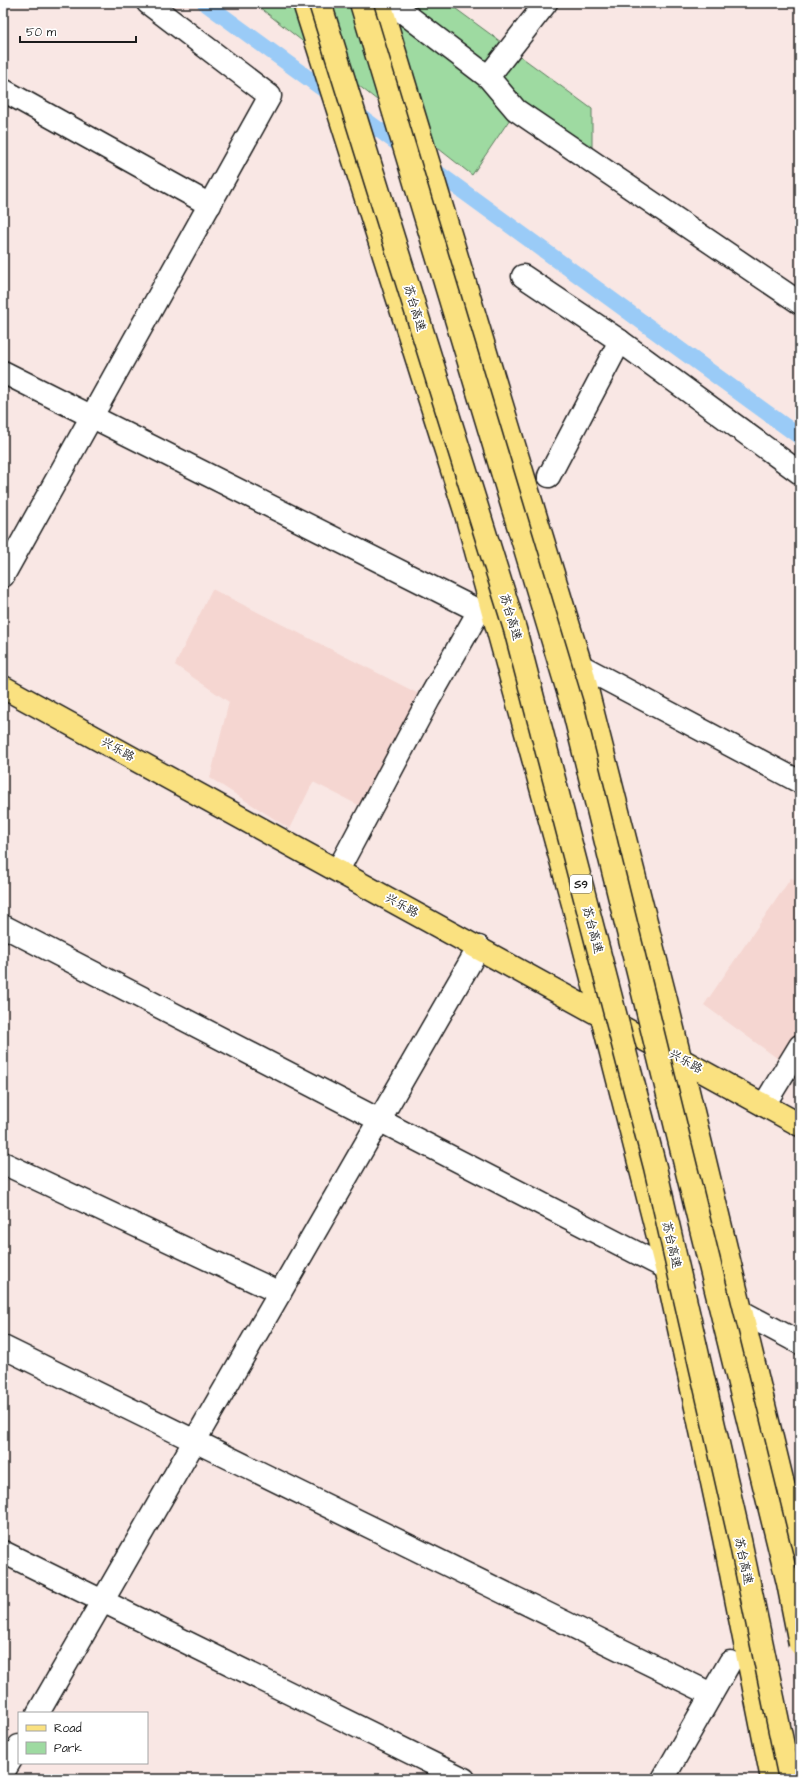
<svg xmlns="http://www.w3.org/2000/svg" width="803" height="1782" font-family="'Architects Daughter','LXGW WenKai TC',sans-serif">
<rect width="100%" height="100%" fill="#f9e7e4"/>
<filter id="ink" filterUnits="userSpaceOnUse"><feTurbulence type="fractalNoise" baseFrequency=".025" numOctaves="2"/><feDisplacementMap in="SourceGraphic" scale="8" xChannelSelector="R" yChannelSelector="G"/><feConvolveMatrix kernelMatrix="1 2 1 2 8 2 1 2 1" color-interpolation-filters="sRGB"/></filter>
<g filter="url(#ink)">
<g fill="#f5d6d1">
<path d="M 212,589 L 429,699 L 370,811 L 313,782 L 290,829 L 210,778 L 229,702 L 175,665 Z"/>
<path d="M 791,878 L 800,882 L 800,1029 L 781,1061 L 704,1005 Z"/>
</g>
<path fill="#9edaa1" stroke="#5d7b5e" d="M 254,3 L 448,3 L 592,109 L 592,161 L 516,110 L 472,175 Z"/>
<g fill="none" stroke-linecap="round" stroke-linejoin="round">
<g stroke="#9acbf7" stroke-width="16">
<path d="M 205,3 L 408,151"/>
<path d="M 427,165 L 800,437"/>
</g>
<defs>
<g id="minor">
<path d="M 391,3 L 488,77 L 516,110 L 800,303"/>
<path d="M 488,77 L 546,3"/>
<path d="M 3,90 L 210,205"/>
<path d="M 523,276 L 620,341 L 800,473"/>
<path d="M 3,372 L 479,611 L 429,699 L 338,870"/>
<path d="M 549,476 L 620,341"/>
<path d="M 3,576 L 270,96 L 148,3"/>
<path d="M 581,666 L 800,782"/>
<path d="M 3,926 L 666,1268"/>
<path d="M 764,1105 L 800,1046"/>
<path d="M 3,1163 L 280,1293"/>
<path d="M 742,1312 L 800,1343"/>
<path d="M 3,1347 L 711,1694"/>
<path d="M 3,1552 L 464,1779"/>
<path d="M 38,1713 L 479,947"/>
<path d="M 3,1773 L 19,1746"/>
<path d="M 663,1779 L 730,1662"/>
</g>
<g id="major">
<path d="M 304,3 L 465,511 L 573,904 L 666,1268 L 724,1538 L 772,1779"/>
<path d="M 380,3 L 581,666 L 666,1000 L 800,1554"/>
<path d="M 3,687 L 800,1125"/>
</g>
</defs>
<use href="#minor" stroke="#1c1c1c" stroke-width="25"/>
<use href="#major" stroke="#1c1c1c" stroke-width="25"/>
<use href="#minor" stroke="#fff" stroke-width="22"/>
<use href="#major" stroke="#fae180" stroke-width="22"/>
<defs>
<g id="highway-bridge">
<path d="M 320,3 L 515,629 L 655,1167 L 740,1540 L 790,1779"/>
<path d="M 361,3 L 573,708 L 788,1583 L 800,1644"/>
</g>
</defs>
<use href="#highway-bridge" stroke="#1c1c1c" stroke-width="25" stroke-linecap="butt"/>
<use href="#highway-bridge" stroke="#fae180" stroke-width="22"/>
</g>
</g>
<g text-anchor="middle" stroke-width="3.5" stroke-linejoin="round" paint-order="stroke">
<rect fill="#fff" stroke="#606060" stroke-width="1" x="570" y="875" width="22" height="18" rx="3"/>
<g font-size="11" font-weight="bold" fill="#1c1c1c">
<text x="581" y="888">S9</text>
</g>
<g font-size="12" fill="#1c1c1c" stroke="#fff">
<text transform="translate(415 308) rotate(73)" y="4">苏台高速</text>
<text transform="translate(511 617) rotate(73)" y="4">苏台高速</text>
<text transform="translate(118 749) rotate(29)" y="4">兴乐路</text>
<text transform="translate(402 905) rotate(29)" y="4">兴乐路</text>
<text transform="translate(593 930) rotate(75)" y="4">苏台高速</text>
<text transform="translate(686 1061) rotate(29)" y="4">兴乐路</text>
<text transform="translate(672 1245) rotate(77)" y="4">苏台高速</text>
<text transform="translate(744 1561) rotate(78)" y="4">苏台高速</text>
</g>
</g>
<rect width="803" height="1782" fill="none" stroke="#fff" stroke-width="16"/>
<rect x="8" y="8" width="787" height="1766" fill="none" stroke="#1c1c1c" stroke-width="1.5" filter="url(#ink)"/>
<rect x="18" y="1712" width="130" height="52" fill="#ffffff" stroke="#a4a4a4"/>
<rect x="26" y="1725" width="20" height="6" fill="#fae180" stroke="#a4a4a4"/>
<text x="54" y="1732" font-size="12" fill="#1c1c1c">Road</text>
<rect x="26" y="1742" width="20" height="12" fill="#9edaa1" stroke="#a4a4a4"/>
<text x="54" y="1752" font-size="12" fill="#1c1c1c">Park</text>
<path d="M20 36v6h116v-6" fill="none" stroke="#1c1c1c" stroke-width="2"/>
<text x="26" y="36" font-size="12" fill="#1c1c1c" stroke="#ffffff" stroke-width="3" paint-order="stroke">50 m</text>
</svg>
